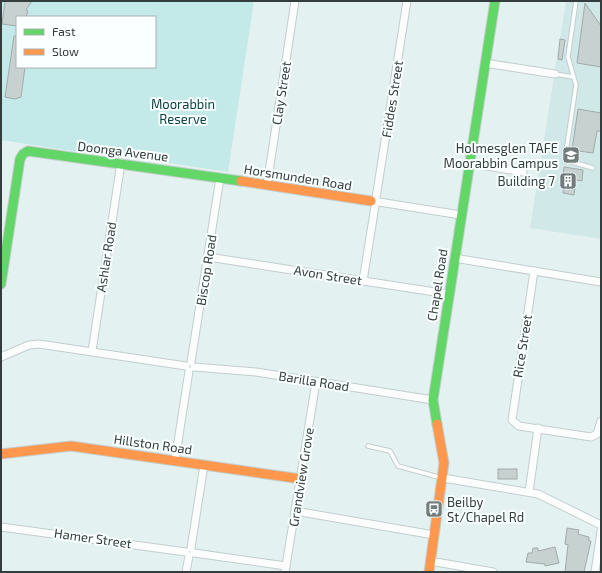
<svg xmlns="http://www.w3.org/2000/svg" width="602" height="573" font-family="'Exo 2',sans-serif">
<rect width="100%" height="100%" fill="#e4f1f1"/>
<path fill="#d0e8e8" d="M 566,1 L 601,1 L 601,239 L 530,228 Z"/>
<path fill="#c3e9e9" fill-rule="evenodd" d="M 2,1 L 254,1 L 228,172 L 98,152 L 85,153 L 1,140 ZM 17,17 L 155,17 L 155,67 L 17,67 Z"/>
<g fill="#c6d1d0" stroke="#a1aaaa">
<path d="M 5,1 L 32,1 L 26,10 L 28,11 L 26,17 L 17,17 L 17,26 L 2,24 Z"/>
<path d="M 585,3 L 601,26 L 601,67 L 577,63 Z"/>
<path d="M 14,36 L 17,36 L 17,67 L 25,67 L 21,97 L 15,99 L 5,97 Z"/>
<path d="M 560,39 L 565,40 L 562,60 L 558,59 Z"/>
<path d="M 578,109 L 601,113 L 601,131 L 597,131 L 593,153 L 572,150 Z"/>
<path d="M 564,167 L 583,170 L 582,181 L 576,180 L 574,195 L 563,193 L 565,178 L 563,178 Z"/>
<rect x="498" y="469" width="19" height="10"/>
<path d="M 567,528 L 579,530 L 578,534 L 589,537 L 589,541 L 591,541 L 584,572 L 565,572 L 568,545 L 565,544 Z"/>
<path d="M 555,547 L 559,563 L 545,566 L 545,564 L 526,562 L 528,553 L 532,553 L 533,548 L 538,548 L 538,551 Z"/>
</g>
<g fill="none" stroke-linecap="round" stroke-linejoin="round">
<defs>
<g id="lane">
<path d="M 576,1 L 568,57 L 576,85 L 566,152 L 572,162 L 593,168"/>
<path d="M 555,74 L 573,77"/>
<path d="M 368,446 L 390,451 L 398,466 L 442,478"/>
</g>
<g id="street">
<path d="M 485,63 L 555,74"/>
<path d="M 469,163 L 523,172"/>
<path d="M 267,185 L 295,1"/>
<path d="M 376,198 L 407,1"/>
<path d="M 379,202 L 461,215"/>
<path d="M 208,257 L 448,294"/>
<path d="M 454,258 L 601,282"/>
<path d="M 534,271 L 512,420 L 519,426 L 591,437 L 597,434 L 601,421"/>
<path d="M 363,281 L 375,206"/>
<path d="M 92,351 L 121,163"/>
<path d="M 1,357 L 29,345 L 39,344 L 186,366"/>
<path d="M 191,362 L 220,178"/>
<path d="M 194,367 L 256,372 L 433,400"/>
<path d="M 175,461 L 189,371"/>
<path d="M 443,478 L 538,494 L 601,525"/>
<path d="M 529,492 L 538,428"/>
<path d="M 295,511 L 434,535"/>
<path d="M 1,527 L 186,552"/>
<path d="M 191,548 L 204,465"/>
<path d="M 194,553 L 286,566"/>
<path d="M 430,561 L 493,572"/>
<path d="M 186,572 L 189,556"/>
<path d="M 285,572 L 316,382"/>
<path d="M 595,572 L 601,531"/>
</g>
<g id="fast">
<path d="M 1,284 L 20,159 L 23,154 L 28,151 L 241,181"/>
<path d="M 437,424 L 433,400 L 495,1"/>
</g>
<g id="slow">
<path d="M 241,181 L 371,201"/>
<path d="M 1,454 L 71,446 L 301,479"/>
<path d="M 429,572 L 444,463 L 437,424"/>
</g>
</defs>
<use href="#lane" stroke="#c3cdcd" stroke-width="5.5"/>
<use href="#street" stroke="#c3cdcd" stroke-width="9"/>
<use href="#fast" stroke="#c3cdcd" stroke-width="11"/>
<use href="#slow" stroke="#c3cdcd" stroke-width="11"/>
<use href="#lane" stroke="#fbfdfd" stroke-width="3.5"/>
<use href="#street" stroke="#fbfdfd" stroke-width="7"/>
<use href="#fast" stroke="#63d668" stroke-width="9"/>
<use href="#slow" stroke="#ff974d" stroke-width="9"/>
</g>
<defs>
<symbol id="university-square" viewBox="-11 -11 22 22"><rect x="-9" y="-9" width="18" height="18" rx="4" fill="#727c7c" stroke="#faffff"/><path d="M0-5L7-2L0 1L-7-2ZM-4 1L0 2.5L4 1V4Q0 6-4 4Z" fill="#fff"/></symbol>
<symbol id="building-square" viewBox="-11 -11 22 22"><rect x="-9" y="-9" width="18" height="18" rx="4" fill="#727c7c" stroke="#faffff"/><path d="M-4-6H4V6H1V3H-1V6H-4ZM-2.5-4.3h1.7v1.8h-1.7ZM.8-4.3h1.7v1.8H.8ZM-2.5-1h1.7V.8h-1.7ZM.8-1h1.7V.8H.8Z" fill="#fff"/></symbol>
<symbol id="bus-square" viewBox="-11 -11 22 22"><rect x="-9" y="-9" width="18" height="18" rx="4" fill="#727c7c" stroke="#faffff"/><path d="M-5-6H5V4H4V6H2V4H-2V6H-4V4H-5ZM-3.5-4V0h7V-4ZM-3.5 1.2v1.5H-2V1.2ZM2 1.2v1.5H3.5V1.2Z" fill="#fff"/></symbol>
</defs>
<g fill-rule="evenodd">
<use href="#university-square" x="561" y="145" width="20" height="20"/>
<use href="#building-square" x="558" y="171" width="20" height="20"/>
<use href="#bus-square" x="424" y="499" width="20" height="20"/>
</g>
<g text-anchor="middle" stroke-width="4" stroke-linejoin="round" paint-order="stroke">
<g font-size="13" fill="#343d3d" stroke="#faffff">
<text transform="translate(281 93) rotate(-81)" y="5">Clay Street</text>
<text transform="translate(392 99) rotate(-81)" y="5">Fiddes Street</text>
<text transform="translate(123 151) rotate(7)" y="5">Doonga Avenue</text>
<text transform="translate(298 177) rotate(9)" y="5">Horsmunden Road</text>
<text transform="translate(106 257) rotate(-81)" y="5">Ashlar Road</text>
<text transform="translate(206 270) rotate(-81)" y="5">Biscop Road</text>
<text transform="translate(328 275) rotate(9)" y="5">Avon Street</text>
<text transform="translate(437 285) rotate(-81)" y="5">Chapel Road</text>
<text transform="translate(522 346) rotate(-81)" y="5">Rice Street</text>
<text transform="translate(314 381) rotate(9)" y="5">Barilla Road</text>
<text transform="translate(153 444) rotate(8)" y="5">Hillston Road</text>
<text transform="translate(301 477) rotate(-81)" y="5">Grandview Grove</text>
<text transform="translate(93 538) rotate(8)" y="5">Hamer Street</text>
</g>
<g font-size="13" fill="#0f4242" stroke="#faffff">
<text x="183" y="109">Moorabbin<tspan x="183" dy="15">Reserve</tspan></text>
</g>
<g font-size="13" fill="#343d3d" stroke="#faffff" text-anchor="end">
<text x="558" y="153">Holmesglen TAFE<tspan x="558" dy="15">Moorabbin Campus</tspan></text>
<text x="555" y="186">Building 7</text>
<text x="447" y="507" text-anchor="start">Beilby<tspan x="447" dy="15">St/Chapel Rd</tspan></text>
</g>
</g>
<rect width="602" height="573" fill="none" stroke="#343d3d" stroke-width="4"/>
<rect x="16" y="16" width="140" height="52" fill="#faffff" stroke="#abb1b1"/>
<rect x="24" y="29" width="20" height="6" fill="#63d668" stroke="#abb1b1"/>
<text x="52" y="36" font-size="12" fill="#343d3d">Fast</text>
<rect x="24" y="49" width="20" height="6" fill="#ff974d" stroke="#abb1b1"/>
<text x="52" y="56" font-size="12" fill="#343d3d">Slow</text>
</svg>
